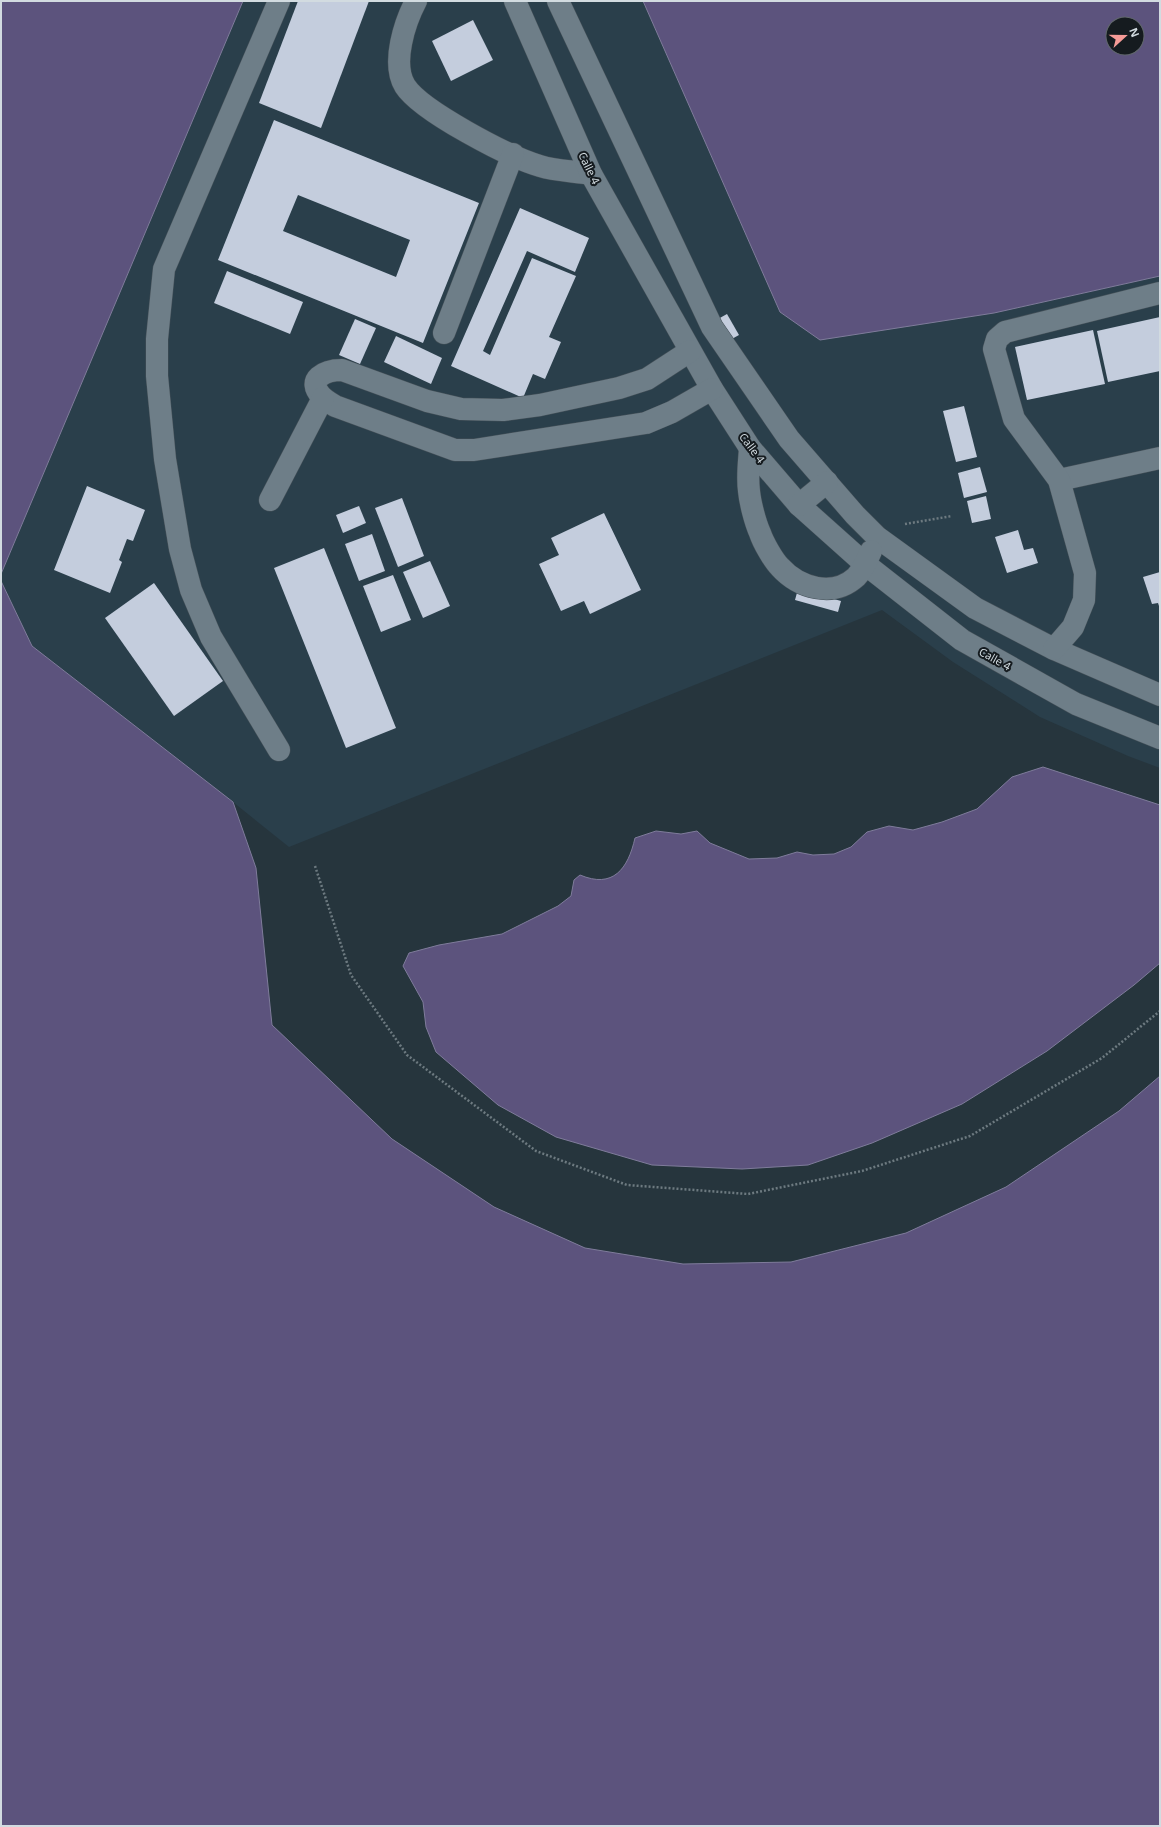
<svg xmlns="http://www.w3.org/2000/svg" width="1161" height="1827" font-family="'Noto Sans',sans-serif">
<rect width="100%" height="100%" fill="#26353d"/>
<path fill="#2a3f4b" d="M 243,1 L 643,1 L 780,312 L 820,339 L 994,313 L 1160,276 L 1160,768 L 1128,756 L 1040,717 L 953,662 L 882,610 L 289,847 L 233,802 L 32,646 L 1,581 L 1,574 Z"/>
<g fill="#5c537d" stroke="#7f7c9b" fill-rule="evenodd">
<path d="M 1,1 L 243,1 L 1,574 Z"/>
<path d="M 643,1 L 1160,1 L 1160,276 L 994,313 L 820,340 L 780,312 ZM 1113,24 L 1137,24 L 1137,48 L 1113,48 Z"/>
<path d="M 1,581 L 32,646 L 233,802 L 256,868 L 272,1025 L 392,1139 L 494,1207 L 585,1248 L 683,1264 L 791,1262 L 906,1233 L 1006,1187 L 1119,1111 L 1160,1076 L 1160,1826 L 1,1826 Z"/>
<path d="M 1043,767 L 1160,805 L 1160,963 L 1134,985 L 1047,1051 L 962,1104 L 872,1143 L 808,1165 L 742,1169 L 652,1165 L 556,1137 L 498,1105 L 436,1052 L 426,1027 L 423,1002 L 403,966 L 409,953 L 439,945 L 502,934 L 558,906 L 571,896 L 574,880 L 580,875 C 613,889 628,869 635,838 L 656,831 L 681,834 L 697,831 L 710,843 L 749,859 L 777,858 L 797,852 L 813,855 L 834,854 L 851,847 L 867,832 L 889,826 L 913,830 L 942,822 L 977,809 L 1012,777 Z"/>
</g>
<g fill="#c4cddd" fill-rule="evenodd">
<path d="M 298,1 L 369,1 L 321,128 L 259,103 Z"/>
<path d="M 473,20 L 493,60 L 451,81 L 432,41 Z"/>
<path d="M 274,120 L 479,203 L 423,343 L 218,260 ZM 298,195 L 410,240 L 396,277 L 283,231 Z"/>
<path d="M 520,208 L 589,238 L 575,272 L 527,251 L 483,351 L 490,355 L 532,258 L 576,276 L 549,337 L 561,342 L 545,379 L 533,374 L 523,398 L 451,366 Z"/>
<path d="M 227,271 L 303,302 L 290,334 L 214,303 Z"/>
<path d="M 727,314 L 739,335 L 730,340 L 718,319 Z"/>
<path d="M 1160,317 L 1160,371 L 1108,382 L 1097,331 Z"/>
<path d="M 355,319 L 376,328 L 360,364 L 339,355 Z"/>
<path d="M 1093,330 L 1105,384 L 1027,400 L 1015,347 Z"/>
<path d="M 396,336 L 442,358 L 431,384 L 384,362 Z"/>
<path d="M 964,406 L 977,457 L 956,462 L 943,411 Z"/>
<path d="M 980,467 L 987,492 L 964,498 L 958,473 Z"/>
<path d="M 87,486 L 145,510 L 133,541 L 127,539 L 119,560 L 122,562 L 110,593 L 54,570 Z"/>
<path d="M 986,496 L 991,519 L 972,523 L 967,501 Z"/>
<path d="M 402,498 L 424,556 L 398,567 L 375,508 Z"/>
<path d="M 359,506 L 366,523 L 343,533 L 336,515 Z"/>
<path d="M 604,513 L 641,590 L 590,614 L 584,601 L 561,611 L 539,564 L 559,555 L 551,538 Z"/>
<path d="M 1018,530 L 1024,550 L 1033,548 L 1038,563 L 1007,573 L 995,537 Z"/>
<path d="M 372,534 L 385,571 L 359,581 L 345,544 Z"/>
<path d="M 324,548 L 396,728 L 346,748 L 274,568 Z"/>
<path d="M 430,561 L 450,606 L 423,618 L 403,572 Z"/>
<path d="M 1160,572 L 1160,609 L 1158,603 L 1152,604 L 1143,577 Z"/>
<path d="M 393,575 L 411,620 L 381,632 L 363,586 Z"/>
<path d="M 154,583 L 223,681 L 174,716 L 105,618 Z"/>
<path d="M 798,589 L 841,601 L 838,612 L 795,600 Z"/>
</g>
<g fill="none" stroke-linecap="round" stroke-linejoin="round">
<defs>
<g id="minor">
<path d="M 279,1 L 164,269 L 157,339 L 157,376 L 165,459 L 180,549 L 191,590 L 211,637 L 279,750"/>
<path d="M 416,1 C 405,22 391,63 405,86 C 421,111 509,157 540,166 C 556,171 574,171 591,174"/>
<path d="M 515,1 L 591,174 L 712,389 L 750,448 L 799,505 L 865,564 L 962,640 L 1076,704 L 1160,738"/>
<path d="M 558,1 L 712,327 L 789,439 L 855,515 L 877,537 L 975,608 L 1054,649 L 1160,695"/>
<path d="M 444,333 L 513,154"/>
<path d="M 690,351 L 647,379 L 619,388 L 540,405 L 503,410 L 461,409 L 427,401 L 342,370 C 325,370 305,379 322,397 C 326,401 331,403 335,406 L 455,450 L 474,450 L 646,423 L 672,412 L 712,389"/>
<path d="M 750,448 C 749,462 747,477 749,491 C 750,502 755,522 760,533 C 763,542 773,560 780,567 C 799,588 833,598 856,577 C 863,570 867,560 871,551"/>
<path d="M 1059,480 L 1160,458"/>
<path d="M 270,500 L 323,398"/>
<path d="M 799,505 L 827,482"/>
<path d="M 1054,649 L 1073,627 L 1084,600 L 1085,573 L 1059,480 L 1014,419 L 994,349 L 997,339 L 1005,332 L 1160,293"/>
</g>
</defs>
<use href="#minor" stroke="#455159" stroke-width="23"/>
<g stroke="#6d7a80" stroke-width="2.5" stroke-dasharray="2 2" stroke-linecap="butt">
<path d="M 905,524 L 952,516"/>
<path d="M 315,866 L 351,975 L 407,1055 L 536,1151 L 627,1185 L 748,1194 L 862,1171 L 970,1136 L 1102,1058 L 1160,1011"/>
</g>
<use href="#minor" stroke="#6e7e88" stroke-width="22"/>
</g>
<g text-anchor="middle" stroke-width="4" stroke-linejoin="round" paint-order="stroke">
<g font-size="11" fill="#d2dbe0" stroke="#151b1f">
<text transform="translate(589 168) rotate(64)" y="4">Calle 4</text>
<text transform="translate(752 448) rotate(53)" y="4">Calle 4</text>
<text transform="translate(995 659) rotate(29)" y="4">Calle 4</text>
</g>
</g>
<rect width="1161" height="1827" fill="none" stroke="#d2dbe0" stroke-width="4"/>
<g transform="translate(1125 36) rotate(69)"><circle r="19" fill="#151b1f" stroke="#61686c"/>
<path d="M0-3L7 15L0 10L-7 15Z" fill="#f59b97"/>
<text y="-6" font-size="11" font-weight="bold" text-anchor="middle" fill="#d2dbe0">N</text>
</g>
</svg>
